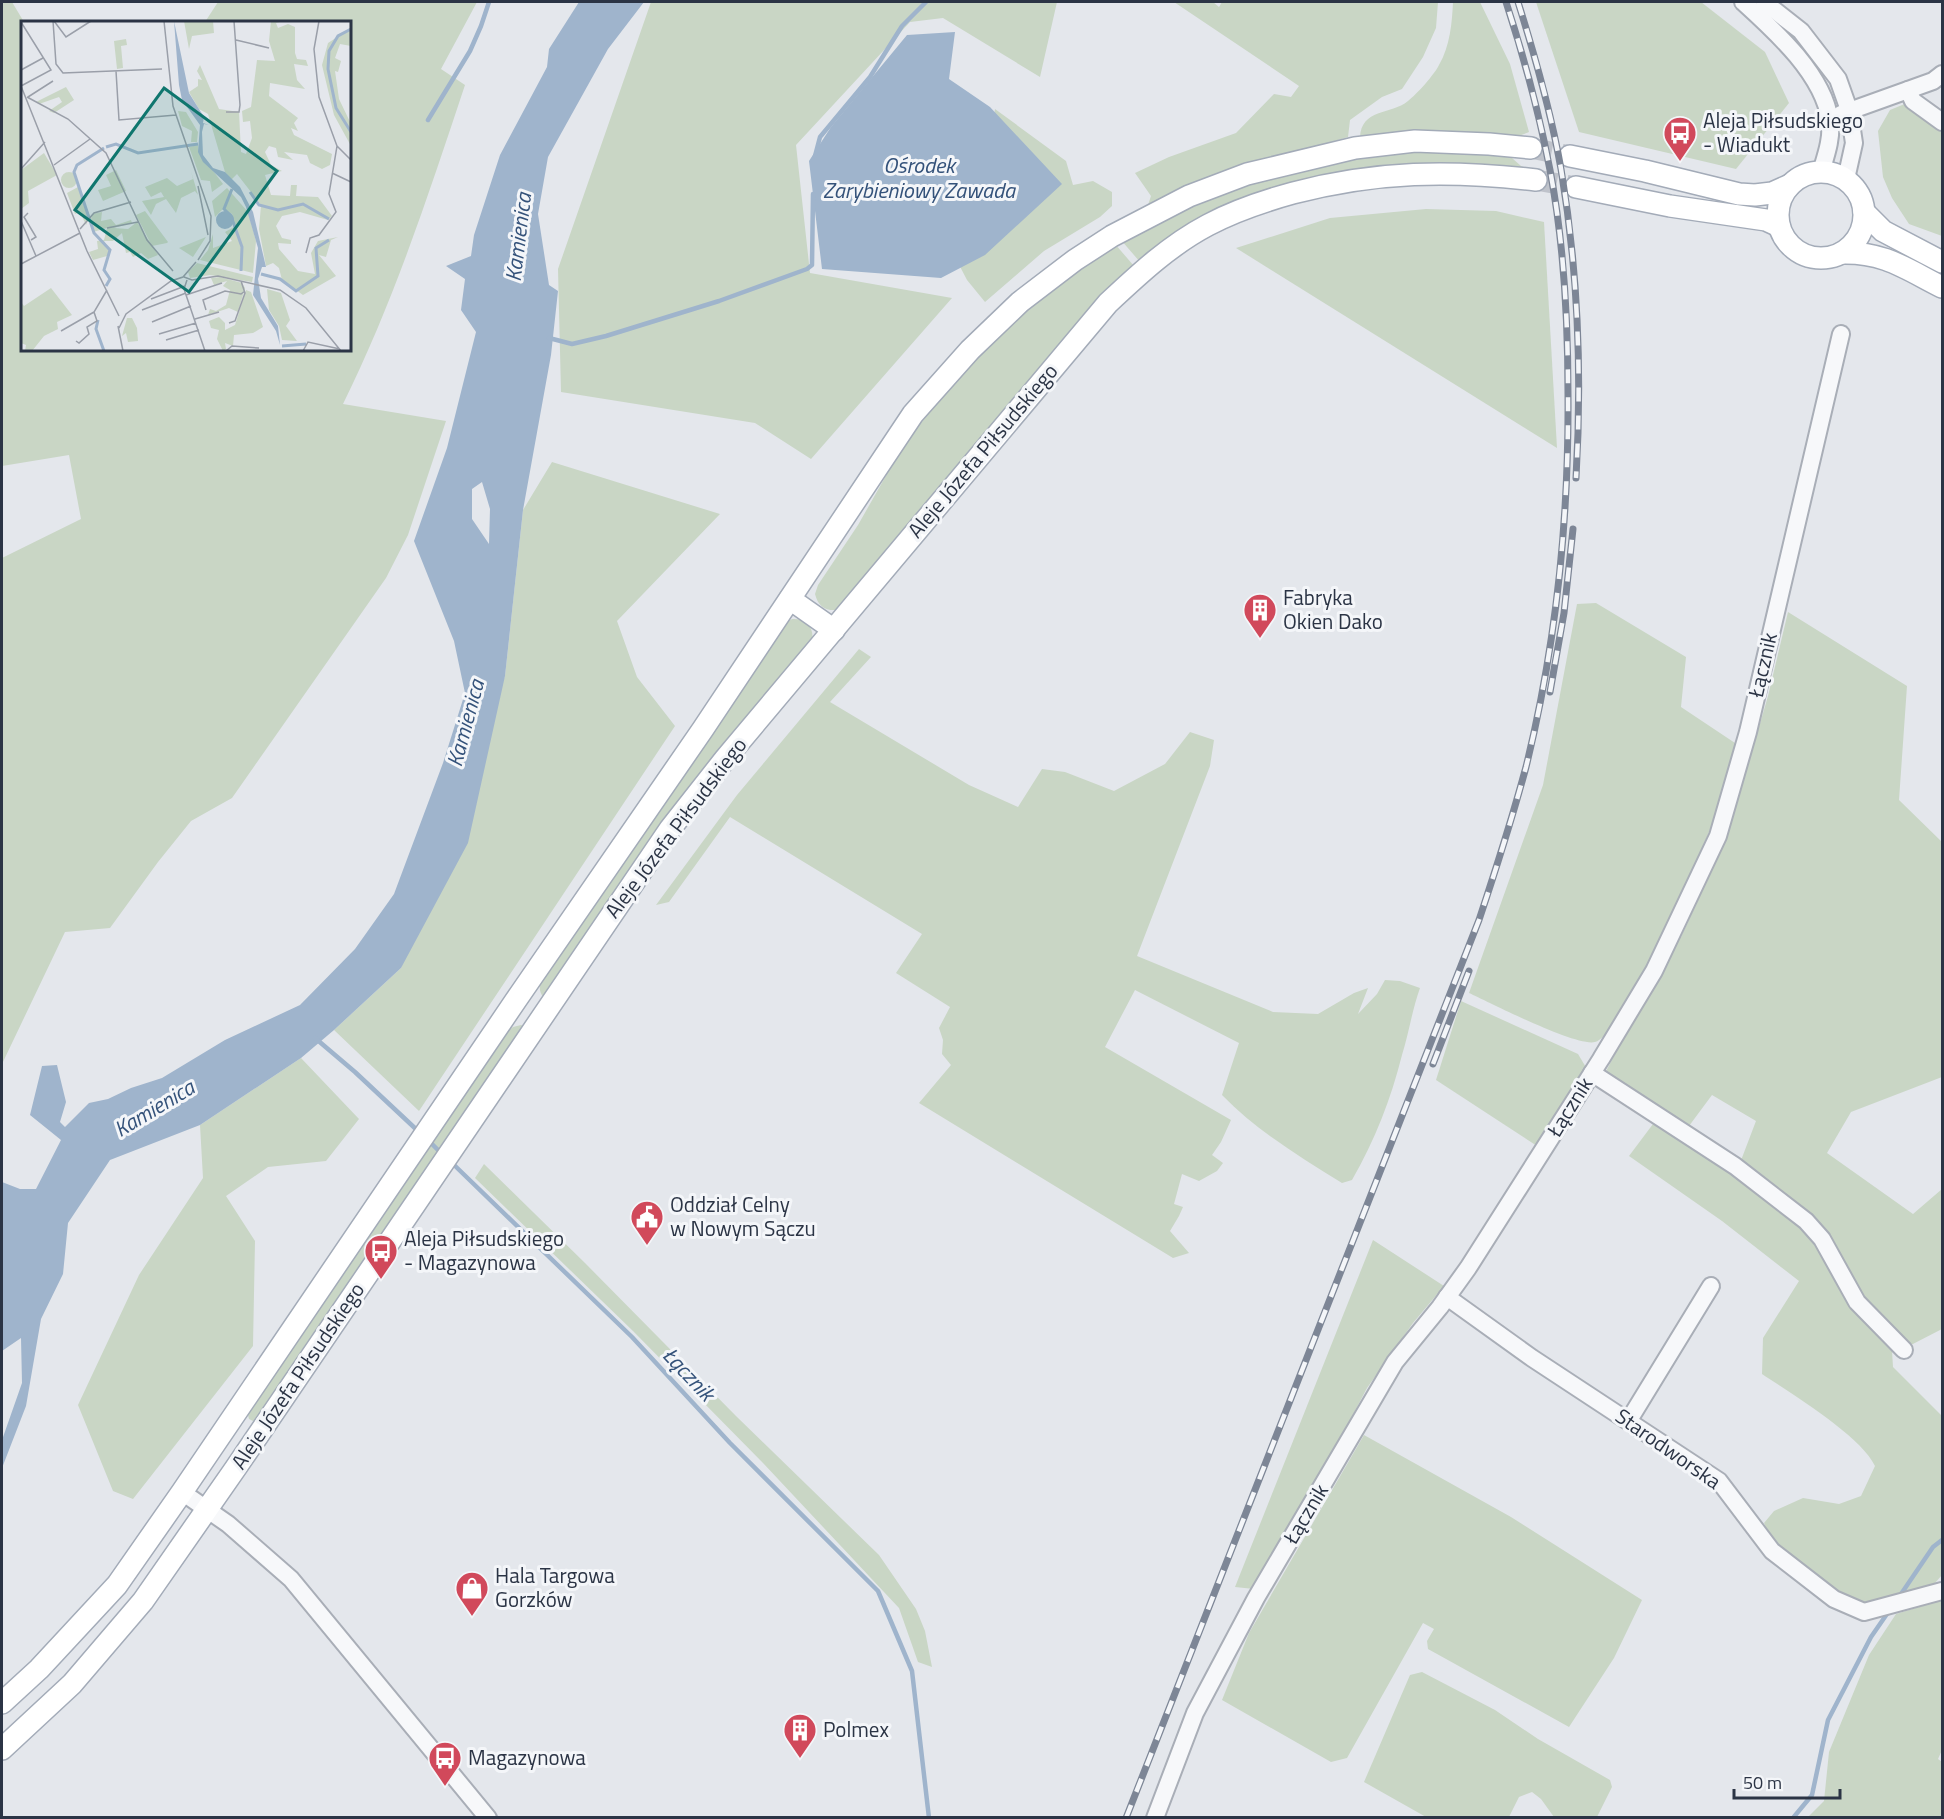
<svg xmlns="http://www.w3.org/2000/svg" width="1944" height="1819" font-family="'Titillium Web',sans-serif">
<rect width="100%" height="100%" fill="#e4e7ec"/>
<g fill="#c9d6c5">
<path d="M 2,2 L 12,2 L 24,22 L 22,350 L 350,350 L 350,22 L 205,22 L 218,2 L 477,2 L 441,69 L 465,85 C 429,193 394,301 343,404 L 446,421 L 408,535 L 386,578 L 232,798 L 191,821 L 158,862 L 110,928 L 65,932 L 2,1064 L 2,558 L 81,519 L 69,455 L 2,466 Z"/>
<path d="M 651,2 L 1057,2 L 1040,77 L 943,18 L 910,22 L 796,145 L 810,273 L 952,298 L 811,459 L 755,423 L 561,392 L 558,269 Z"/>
<path d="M 1174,2 L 1213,2 L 1219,7 L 1222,2 L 1438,2 L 1436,28 L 1423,57 L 1402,89 L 1382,97 L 1350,120 L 1348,137 L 1263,162 L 1148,205 L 1151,196 L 1135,173 L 1169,157 L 1236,133 L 1274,94 L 1291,97 L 1299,86 Z"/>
<path d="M 1453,2 L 1480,2 L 1510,64 L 1529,132 L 1516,137 L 1413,130 L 1360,138 C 1361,108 1391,115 1408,101 C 1417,94 1434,75 1439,65 C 1450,46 1452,23 1453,2 Z"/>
<path d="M 1536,2 L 1701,2 L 1765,52 L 1789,103 L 1736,169 L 1579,132 Z"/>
<path d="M 1907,103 L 1920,116 L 1931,121 L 1942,131 L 1942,236 L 1909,224 L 1892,198 L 1883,177 L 1878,131 L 1890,110 Z"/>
<path d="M 995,109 L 1066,161 L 1073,185 L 1093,181 L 1112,192 L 1112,206 L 1100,217 L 1044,251 L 985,302 L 967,280 L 954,255 L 989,147 Z"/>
<path d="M 1405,150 L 1441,150 L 1521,157 L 1512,158 L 1521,166 L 1533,171 L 1363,170 L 1140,262 L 1121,240 L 1221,192 L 1315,165 Z"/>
<path d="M 1426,209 L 1496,211 L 1544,222 L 1557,448 L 1236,248 L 1330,218 Z"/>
<path d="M 1115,244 L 1134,266 L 837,610 C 825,611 818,606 815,594 L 818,585 L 858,525 L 904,444 L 959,376 L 1020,313 L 1067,276 Z"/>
<path d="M 552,462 L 720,514 L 617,621 L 637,677 L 675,726 L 419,1111 L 334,1030 L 401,968 L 505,676 L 523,510 Z"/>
<path d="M 1596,603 L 1686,657 L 1681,707 L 1738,745 C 1734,761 1730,778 1724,794 C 1712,829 1623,1036 1595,1042 C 1576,1047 1491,1003 1469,993 L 1543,785 L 1577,604 Z"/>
<path d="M 1788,612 L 1907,686 L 1899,800 L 1942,842 L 1942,1077 L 1851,1112 L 1827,1153 L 1913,1214 L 1942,1189 L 1942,1329 L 1909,1346 L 1886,1323 L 1850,1279 L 1836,1247 L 1818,1222 L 1740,1163 L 1756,1121 L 1712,1095 L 1689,1126 L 1605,1073 L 1676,939 L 1681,937 L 1727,837 L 1768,696 Z"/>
<path d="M 792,619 C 808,618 816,630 811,645 L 544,998 C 539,992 539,987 541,980 L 784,624 Z"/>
<path d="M 859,649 L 871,657 L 830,702 L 969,785 L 1018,807 L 1042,769 L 1065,772 L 1114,791 L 1165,764 L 1190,732 L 1214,740 L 1210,766 L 1137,956 L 1273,1012 L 1318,1014 L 1354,993 L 1368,988 L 1358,1014 L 1377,994 L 1385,980 L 1400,981 L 1420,988 C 1412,1010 1409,1033 1402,1055 C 1391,1099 1375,1140 1352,1180 L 1342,1183 C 1300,1157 1257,1131 1222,1095 L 1239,1043 L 1135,990 L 1105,1047 L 1231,1120 L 1221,1142 L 1212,1155 L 1223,1163 L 1217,1171 L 1199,1181 L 1182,1174 L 1174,1204 L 1183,1207 L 1179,1216 L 1170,1231 L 1189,1253 L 1173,1258 L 919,1103 L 951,1065 L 942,1054 L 943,1040 L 939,1028 L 950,1007 L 896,973 L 922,934 L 730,817 L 669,902 L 656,905 L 737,795 Z"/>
<path d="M 1461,1001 L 1578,1054 L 1587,1069 L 1537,1146 L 1436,1080 Z"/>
<path d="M 521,1025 L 524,1026 L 257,1420 L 253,1421 L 249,1419 L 247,1411 L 504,1034 L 513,1027 Z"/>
<path d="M 301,1058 L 359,1119 L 326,1161 L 268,1167 L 226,1196 L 255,1241 L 253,1346 L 133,1499 L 113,1491 L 78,1405 L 139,1275 L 203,1178 L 200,1125 Z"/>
<path d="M 1653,1124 L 1713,1157 L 1807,1230 L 1845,1293 L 1892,1351 L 1893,1367 L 1942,1416 L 1942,1575 L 1935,1583 L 1863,1606 L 1835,1594 L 1785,1556 L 1772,1539 L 1764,1523 L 1774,1511 L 1803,1498 L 1839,1504 L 1861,1496 L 1875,1466 C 1861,1436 1792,1394 1762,1374 L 1763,1338 L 1799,1281 L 1722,1221 L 1629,1156 Z"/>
<path d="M 484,1164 L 585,1263 L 736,1416 L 879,1555 L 916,1609 L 925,1631 L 932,1667 L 918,1662 L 899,1608 L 763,1463 L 633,1331 L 475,1178 Z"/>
<path d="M 1373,1240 L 1444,1286 L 1413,1323 L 1367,1388 L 1305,1506 L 1254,1589 L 1235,1587 Z"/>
<path d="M 1364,1435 L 1511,1517 L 1642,1600 L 1614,1658 L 1569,1727 L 1428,1649 L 1427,1641 L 1434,1629 L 1423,1623 L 1347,1758 L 1331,1762 L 1222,1700 L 1249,1633 Z"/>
<path d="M 1942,1600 L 1942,1750 L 1938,1759 L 1942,1762 L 1942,1817 L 1808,1817 L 1824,1801 L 1829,1752 L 1869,1655 L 1896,1614 Z"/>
<path d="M 1422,1672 L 1495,1710 L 1538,1739 L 1610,1780 L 1612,1787 L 1597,1817 L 1554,1817 L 1541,1799 L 1532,1792 L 1519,1797 L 1509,1817 L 1426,1817 L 1364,1782 L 1410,1675 Z"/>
</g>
<g fill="#9fb4cc" fill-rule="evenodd">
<path d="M 579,2 L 644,2 L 608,49 L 548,157 L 538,214 L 549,285 L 558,291 L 551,355 L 523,510 L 505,676 L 468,843 L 401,968 L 334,1030 L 301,1058 L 200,1125 L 110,1160 L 68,1223 L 63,1274 L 41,1319 L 26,1406 L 2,1468 L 2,1440 L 22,1383 L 21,1338 L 2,1351 L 2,1182 L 20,1189 L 36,1189 L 61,1140 L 30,1115 L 42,1066 L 57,1065 L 66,1102 L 60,1122 L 65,1127 L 89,1103 L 108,1099 L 131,1088 L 162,1078 L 225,1040 L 300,1005 L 355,949 L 394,894 L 443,763 L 465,693 L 454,641 L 414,541 L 447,448 L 476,332 L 461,310 L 465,279 L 446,266 L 471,256 L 474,235 L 500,155 L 547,67 L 549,49 ZM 482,482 L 490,509 L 489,544 L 472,519 L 472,489 Z"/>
<path d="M 955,32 L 949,79 L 990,107 L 1062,184 L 985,255 L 941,278 L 822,269 L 809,161 L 831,127 L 907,35 Z"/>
</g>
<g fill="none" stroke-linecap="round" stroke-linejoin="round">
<g stroke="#9fb4cc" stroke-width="4.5">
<path d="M 428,120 L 470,51 L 481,26 L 489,2"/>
<path d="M 815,156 L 820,137 L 870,77 L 902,26 L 926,2"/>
<path d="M 549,338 L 572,344 L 606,336 L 719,301 L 807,269 L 812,265 L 813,194"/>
<path d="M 315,1038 L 355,1072 L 418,1131"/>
<path d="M 429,1141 L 442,1154"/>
<path d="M 451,1162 L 632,1337 L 730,1443 L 878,1591 L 912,1671 L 929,1818"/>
<path d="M 1899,1597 L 1933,1547 L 1942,1540"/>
<path d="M 1793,1818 L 1812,1795 L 1828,1720 L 1871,1637 L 1889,1611"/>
</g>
<g stroke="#bfc3cb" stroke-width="21" stroke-dasharray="21 10" stroke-linecap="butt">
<path d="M 1531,148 L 1570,156"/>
<path d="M 1536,180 L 1576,187"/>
</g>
<defs>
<g id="minor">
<path d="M 1743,2 C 1775,31 1824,75 1830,121 C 1832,139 1826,155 1821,172"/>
<path d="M 1764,2 L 1801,31 L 1838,79 L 1849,110 L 1854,143 L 1846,179"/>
<path d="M 1908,90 L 1913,101 L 1942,122"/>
<path d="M 1841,114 L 1933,81 L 1942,74"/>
<path d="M 1592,1073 L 1735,1166 L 1806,1221 L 1822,1239 L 1857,1302 L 1904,1350"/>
<path d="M 1447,1297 L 1532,1358 L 1719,1481 L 1772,1551 L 1834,1599 L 1864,1612 L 1942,1591"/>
<path d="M 1629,1420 L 1711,1286"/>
<path d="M 182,1492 L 228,1524 L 291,1579 L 488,1818"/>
<path d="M 1155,1818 L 1195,1713 L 1256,1598 L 1395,1362 L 1440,1307 L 1468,1268 L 1601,1059 L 1654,971 L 1718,836 L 1748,732 L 1841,334"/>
</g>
<g id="major">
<path d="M 1570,156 L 1645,171 L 1739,194 L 1755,195 L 1772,193 L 1790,185"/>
<circle cx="1821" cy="215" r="43"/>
<path d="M 1576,187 L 1670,206 L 1766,220 L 1779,226"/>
<path d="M 1864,212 L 1883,231 L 1942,262"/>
<path d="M 1842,253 C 1885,252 1906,269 1942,287"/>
<path d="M 790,599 L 834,630"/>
<path d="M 2,1703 L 39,1669 L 117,1585 L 182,1492 L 516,1000 L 703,729 L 913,414 L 970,350 L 1020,302 L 1075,260 L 1112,236 L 1189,196 L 1247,174 L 1355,148 L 1415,141 L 1489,144 L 1531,148"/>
<path d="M 2,1749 L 72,1684 L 143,1601 L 235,1469 L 670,829 L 725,759 L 1108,303 C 1139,274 1170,245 1208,225 C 1234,211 1264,201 1293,193 C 1377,171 1450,170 1536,180"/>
</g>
</defs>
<use href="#minor" stroke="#a9aeb7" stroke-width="20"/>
<use href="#major" stroke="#a3abb8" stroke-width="24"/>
<use href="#minor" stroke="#f7f8fa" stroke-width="16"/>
<use href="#major" stroke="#fff" stroke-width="21"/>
<defs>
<g id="rail">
<path d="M 1518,2 C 1535,56 1551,112 1561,169 C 1578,270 1582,376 1576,478"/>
<path d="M 1550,692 L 1564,613 L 1573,529"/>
<path d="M 1433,1064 L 1469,971"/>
<path d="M 1126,1818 L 1479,920 C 1496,869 1512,819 1526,767 C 1556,645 1569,519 1568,394 C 1568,320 1564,243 1550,170 C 1539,113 1524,57 1506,2"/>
</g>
</defs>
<use href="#rail" stroke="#7d8696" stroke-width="7"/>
<use href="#rail" stroke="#f4f6f9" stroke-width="4.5" stroke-dasharray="14" stroke-linecap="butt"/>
</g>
<defs>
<symbol id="bus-pin" viewBox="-11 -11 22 30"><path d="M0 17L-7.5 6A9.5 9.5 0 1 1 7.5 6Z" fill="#d1495b" stroke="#f4f6f9"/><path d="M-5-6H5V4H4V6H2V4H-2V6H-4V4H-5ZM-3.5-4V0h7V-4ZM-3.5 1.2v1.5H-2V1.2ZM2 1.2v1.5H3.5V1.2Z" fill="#fff"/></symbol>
<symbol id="building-pin" viewBox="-11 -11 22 30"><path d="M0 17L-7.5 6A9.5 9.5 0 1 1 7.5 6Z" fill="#d1495b" stroke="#f4f6f9"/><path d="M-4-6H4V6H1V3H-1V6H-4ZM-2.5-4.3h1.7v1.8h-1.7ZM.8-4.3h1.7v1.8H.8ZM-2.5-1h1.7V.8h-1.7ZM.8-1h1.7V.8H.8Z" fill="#fff"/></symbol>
<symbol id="civic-pin" viewBox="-11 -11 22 30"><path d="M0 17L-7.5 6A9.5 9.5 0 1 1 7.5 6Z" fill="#d1495b" stroke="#f4f6f9"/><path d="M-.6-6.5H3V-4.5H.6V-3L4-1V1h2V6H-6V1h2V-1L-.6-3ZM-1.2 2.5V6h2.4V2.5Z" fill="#fff"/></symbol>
<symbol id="shop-pin" viewBox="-11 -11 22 30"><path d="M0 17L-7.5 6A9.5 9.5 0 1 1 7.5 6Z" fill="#d1495b" stroke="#f4f6f9"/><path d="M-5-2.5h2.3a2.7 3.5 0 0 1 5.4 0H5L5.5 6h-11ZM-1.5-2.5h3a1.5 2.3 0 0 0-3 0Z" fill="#fff"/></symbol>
</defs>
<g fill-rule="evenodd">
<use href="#bus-pin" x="1661" y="114" width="38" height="52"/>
<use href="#building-pin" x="1241" y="591" width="38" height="52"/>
<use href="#civic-pin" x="628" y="1198" width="38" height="52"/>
<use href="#bus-pin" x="362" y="1232" width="38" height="52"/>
<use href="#shop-pin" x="453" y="1569" width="38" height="52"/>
<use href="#building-pin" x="781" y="1711" width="38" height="52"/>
<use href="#bus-pin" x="426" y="1739" width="38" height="52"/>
</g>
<g text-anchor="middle" stroke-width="6" stroke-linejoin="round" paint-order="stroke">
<g font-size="21" fill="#2b3445" stroke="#f4f6f9" text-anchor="start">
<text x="1703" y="128">Aleja Piłsudskiego<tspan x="1703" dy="24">- Wiadukt</tspan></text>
<text x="1283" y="605">Fabryka<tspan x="1283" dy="24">Okien Dako</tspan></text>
<text x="670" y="1212">Oddział Celny<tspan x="670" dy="24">w Nowym Sączu</tspan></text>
<text x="404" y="1246">Aleja Piłsudskiego<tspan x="404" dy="24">- Magazynowa</tspan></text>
<text x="495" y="1583">Hala Targowa<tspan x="495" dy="24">Gorzków</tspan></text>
<text x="823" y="1737">Polmex</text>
<text x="468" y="1765">Magazynowa</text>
</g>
<g font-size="21" fill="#2b3445" stroke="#f4f6f9">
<text transform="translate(983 451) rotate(-50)" y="7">Aleje Józefa Piłsudskiego</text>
<text transform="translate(1763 665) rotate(-77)" y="7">Łącznik</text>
<text transform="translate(676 828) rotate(-53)" y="7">Aleje Józefa Piłsudskiego</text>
<text transform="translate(1570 1107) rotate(-58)" y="7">Łącznik</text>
<text transform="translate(298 1376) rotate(-56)" y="7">Aleje Józefa Piłsudskiego</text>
<text transform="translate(1668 1449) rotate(35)" y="7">Starodworska</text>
<text transform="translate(1306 1514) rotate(-59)" y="7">Łącznik</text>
</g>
<g font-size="22" font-style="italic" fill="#34527a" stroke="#f4f6f9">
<text x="919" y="173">Ośrodek<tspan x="919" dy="25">Zarybieniowy Zawada</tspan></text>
<text transform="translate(518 237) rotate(-83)" y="8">Kamienica</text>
<text transform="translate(465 723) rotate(-75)" y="8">Kamienica</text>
<text transform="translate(154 1108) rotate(-31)" y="8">Kamienica</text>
<text transform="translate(689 1374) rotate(47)" y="8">Łącznik</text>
</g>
</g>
<g transform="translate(21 21)">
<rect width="330" height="330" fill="#e4e7ec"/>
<path d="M 163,0 L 192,0 L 193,12 L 171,15 L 168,28 ZM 250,0 L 263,0 L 255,2 L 257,7 L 267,3 L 274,6 L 274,32 L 276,38 L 285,39 L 287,45 L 273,43 L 276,59 L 284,68 L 249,62 L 248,75 L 277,97 L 273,102 L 277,110 L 270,107 L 273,114 L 311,133 L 309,144 L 301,148 L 289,142 L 286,134 L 263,131 L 272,139 L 257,136 L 255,127 L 248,125 L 244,131 L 250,144 L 261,150 L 244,154 L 250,174 L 269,175 L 270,164 L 276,164 L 275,175 L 297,176 L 311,195 L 307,199 L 279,191 L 261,195 L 255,205 L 261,217 L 270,219 L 270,223 L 257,222 L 258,228 L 277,250 L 294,253 L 290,232 L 297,220 L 317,216 L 310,219 L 305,236 L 298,234 L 315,255 L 282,274 L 261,259 L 258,247 L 252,242 L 245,245 L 238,208 L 240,184 L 216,153 L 210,159 L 204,151 L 187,93 L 178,88 L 168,71 L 177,65 L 177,58 L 181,59 L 176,50 L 179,44 L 198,88 L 218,91 L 220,131 L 225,133 L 231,117 L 229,100 L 222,101 L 221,90 L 230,86 L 236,39 L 254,40 L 248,20 ZM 330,7 L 330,25 L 319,23 L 314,37 L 320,40 L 317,51 L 314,50 L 318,78 L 330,103 L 330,125 L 313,94 L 301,44 L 307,22 ZM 105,18 L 106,24 L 100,25 L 102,47 L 96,48 L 93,20 ZM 45,66 L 53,79 L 33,92 L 28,90 L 41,81 L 38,76 L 18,83 L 15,81 ZM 157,90 L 165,91 L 177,111 L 176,121 L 170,121 L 171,110 L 161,105 ZM 177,124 L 178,131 L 202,163 L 191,171 L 189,160 L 180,159 L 168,126 ZM 23,132 L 36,154 L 7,170 L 8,182 L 0,188 L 0,149 ZM 95,149 L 105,170 L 82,180 L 77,169 L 90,165 L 85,154 ZM 170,150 L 177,174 L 174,170 L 160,177 L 155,192 L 145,178 L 135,183 L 130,194 L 121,180 L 143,176 L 140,171 L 130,176 L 124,166 L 146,157 L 156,165 L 172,158 ZM40 159a8 8 0 1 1 16 0a8 8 0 1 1-16 0ZM 57,166 L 69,195 L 65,204 L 59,191 L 54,193 L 46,172 ZM 206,167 L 227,191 L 235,220 L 232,252 L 179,239 L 187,229 L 192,213 L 192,227 L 211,220 L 204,211 L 213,206 L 211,193 L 202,188 L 194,196 L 191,180 ZM 124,190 L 147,221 L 146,222 L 131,225 L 115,194 ZM 81,191 L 80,200 L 90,198 L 95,204 L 110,199 L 111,202 L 93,207 L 107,208 L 116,201 L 137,234 L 127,238 L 120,232 L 112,236 L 109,231 L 105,232 L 101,212 L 92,220 L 83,220 L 89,230 L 86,235 L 72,239 L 68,231 L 77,228 L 76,220 L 83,219 L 86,207 L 72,211 L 70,199 L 71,193 ZM 185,216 L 172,236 L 158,227 ZM 176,242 L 232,256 L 231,261 L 189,254 L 169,257 L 167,251 ZM 199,256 L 221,262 L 224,267 L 217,291 L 208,287 L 187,294 L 189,288 L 195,290 L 205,284 L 209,269 L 202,265 L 206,260 L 193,264 L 190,257 ZM 30,267 L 51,294 L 36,301 L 37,308 L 23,315 L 11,330 L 4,330 L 5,324 L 0,322 L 0,281 L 3,285 ZM 246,268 L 260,272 L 269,299 L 265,305 L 276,320 L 261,319 L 258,305 L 248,289 ZM 225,269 L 230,271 L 242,306 L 232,312 L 213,314 L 212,325 L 204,322 L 205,328 L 202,330 L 196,318 L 198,309 L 190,307 L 188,300 L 198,296 L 204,302 L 204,309 L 214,304 ZM 106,297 L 111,297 L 116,307 L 117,320 L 107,321 L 105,312 L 101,315 Z" fill="#c9d6c5"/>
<path d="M 153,0 L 168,72 L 183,96 L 182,102 L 188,104 L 183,103 L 181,111 L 182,134 L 192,147 L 204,151 L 219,166 L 232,191 L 245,246 L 241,246 L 237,258 L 240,277 L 257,305 L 259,324 L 255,310 L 232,274 L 237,227 L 225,186 L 220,176 L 182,141 L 177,131 L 179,104 L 161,79 L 158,64 ZM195 199a9 9 0 1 1 18 0a9 9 0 1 1-18 0Z" fill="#9fb4cc"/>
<path fill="none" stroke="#9fb4cc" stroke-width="3" d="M 330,8 L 317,15 L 308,30 L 307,48 L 315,87 L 330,111M 85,126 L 95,123 L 117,132 L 177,123M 83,127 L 56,144 L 53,151 L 73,212 L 89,229 L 83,249 L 89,258 L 85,265M 211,168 L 203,188 L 210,195 L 221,226 L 220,250M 229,171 L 238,184 L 257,189 L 282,183 L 308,198M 240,253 L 259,258 L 275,270 L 297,255 L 295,227 L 308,219M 77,299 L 75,308 L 83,330M 261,325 L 285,323"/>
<path fill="none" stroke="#9a9fa9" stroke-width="1.5" d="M 32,0 L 35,43 L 42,52 L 141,48M 33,0 L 45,16 L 70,0M 143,0 L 152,85 L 190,195 L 189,220 L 177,239M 0,1 L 30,49 L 0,65M 215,19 L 248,27M 0,49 L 22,37M 95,50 L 98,99 L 155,94M 0,65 L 66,230 L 98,295M 6,76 L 47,98 L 85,132 L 126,219 L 152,250M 7,76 L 32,60M 205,91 L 218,91 L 219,84 L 213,0M 316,125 L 330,139M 33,144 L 69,118M 0,148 L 24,121M 311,152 L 330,161M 177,165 L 187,214M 7,192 L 3,196 L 15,216 L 10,219M 0,200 L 15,235M 86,207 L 117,201M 59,208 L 73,192 L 110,181M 285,232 L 289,217 L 298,214 L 315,191 L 308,173 L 316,125 L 298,76 L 293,28 L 298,0M 0,243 L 59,212M 163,256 L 171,259 L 197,255 L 259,269 L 285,287 L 320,330M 166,259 L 163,268 L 184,330M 165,274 L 201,262M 130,278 L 164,265M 121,289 L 165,272M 185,289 L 182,279 L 204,270 L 220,273 L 224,270M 174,298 L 198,291M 131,301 L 170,285M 208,302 L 214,300 L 224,272 L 220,260M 97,305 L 102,330M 98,307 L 105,293 L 150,260 L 162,256 L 175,241M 40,310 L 73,291M 138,313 L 175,302M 145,319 L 178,309M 55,320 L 58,322 L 68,313 L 66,306 L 76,300 L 73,291 L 86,269M 205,330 L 211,325 L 238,327M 282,330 L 287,321 L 319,328"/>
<path fill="#0f766e" fill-opacity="0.15" stroke="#0f766e" stroke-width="3" d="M 143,67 L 256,150 L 168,271 L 54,189 Z"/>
<rect width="330" height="330" fill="none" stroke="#2b3445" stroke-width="3"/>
</g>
<rect width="1944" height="1819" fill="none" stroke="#2b3445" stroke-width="6"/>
<path d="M1734 1789v9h106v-9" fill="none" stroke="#2b3445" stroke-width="3"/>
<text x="1743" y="1789" font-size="18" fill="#2b3445" stroke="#f4f6f9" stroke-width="4.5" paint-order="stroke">50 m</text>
</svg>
